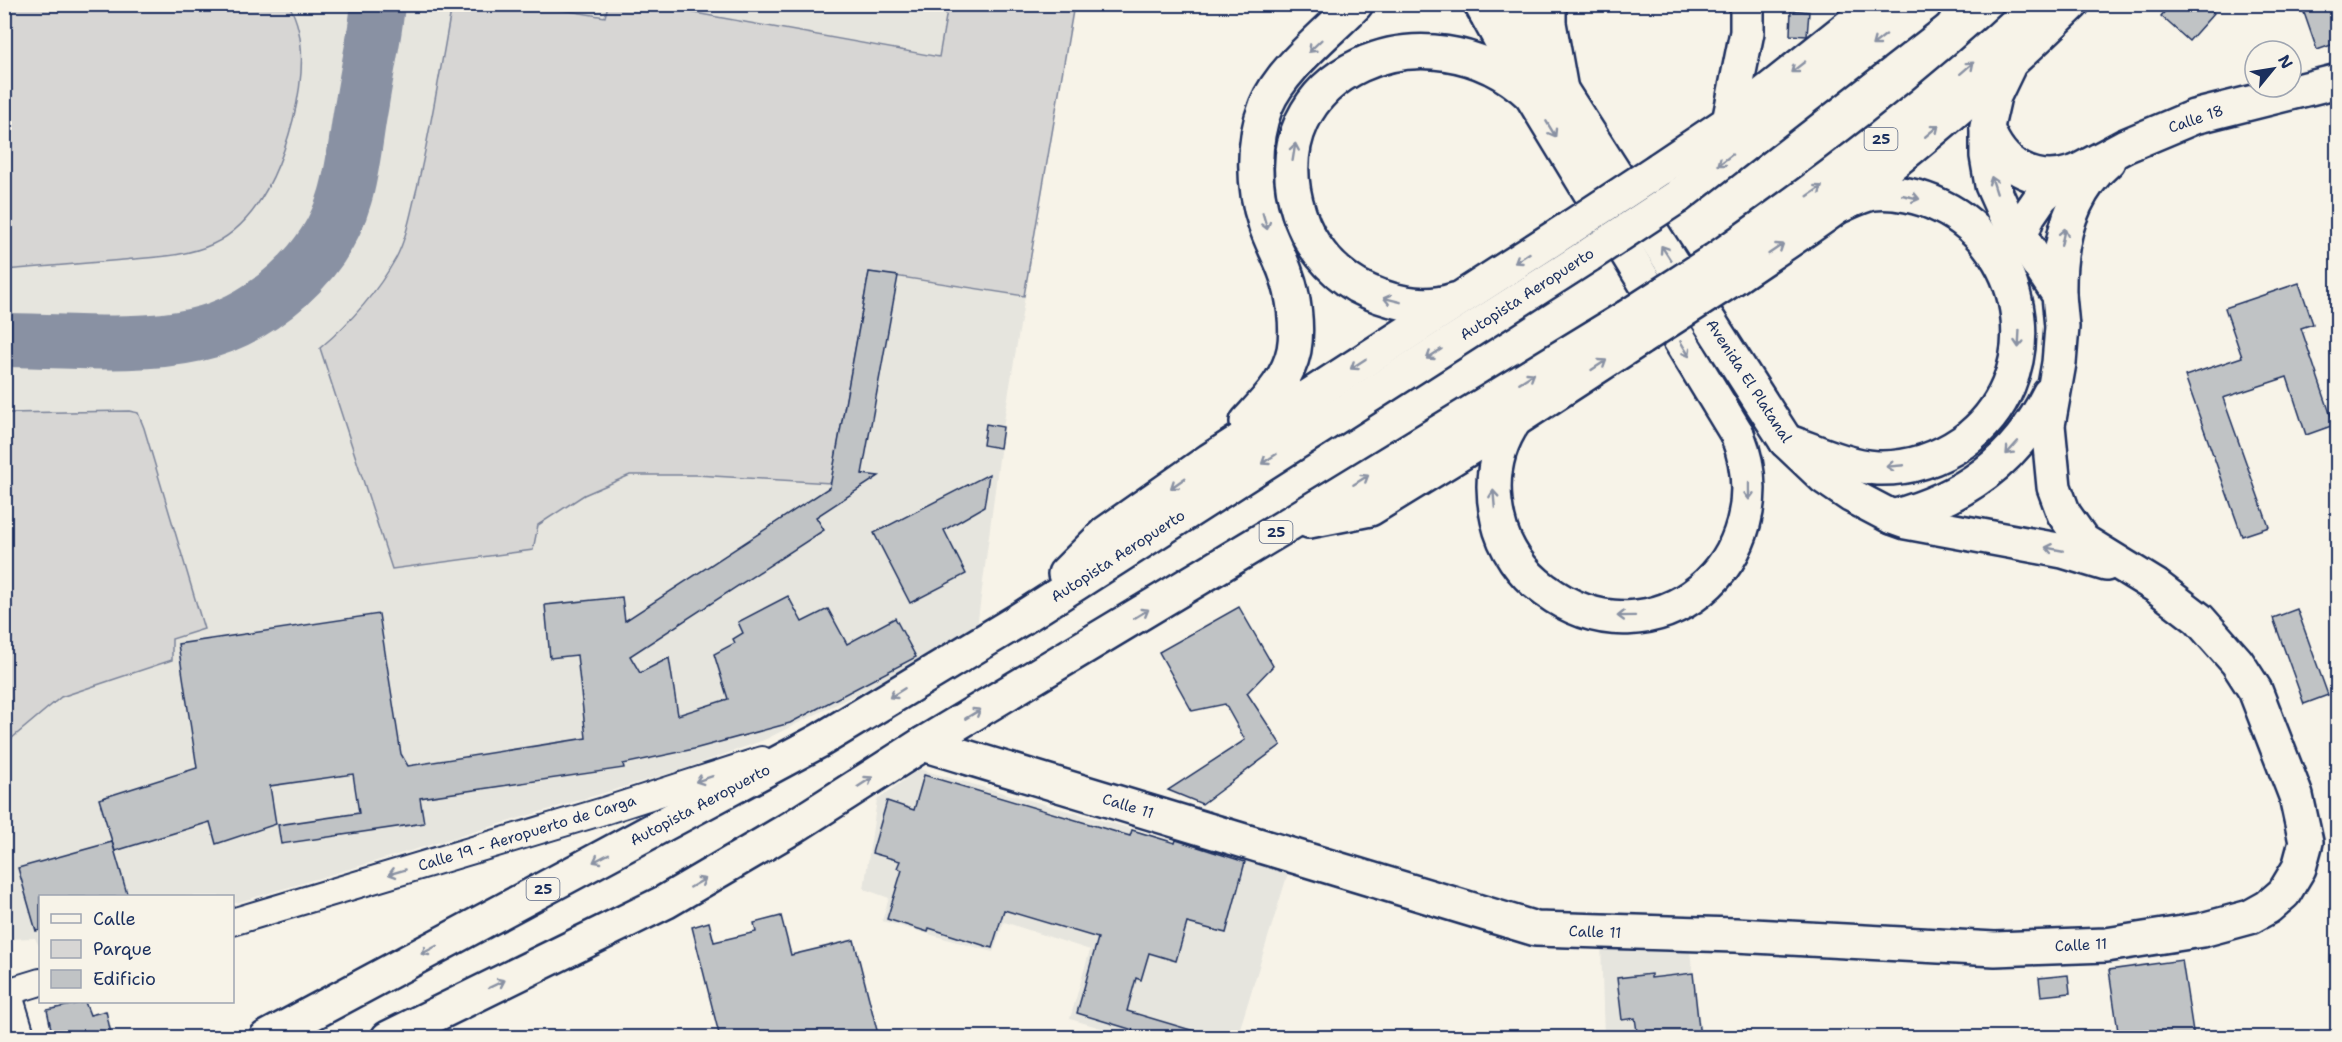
<svg xmlns="http://www.w3.org/2000/svg" width="2342" height="1042" font-family="'Shantell Sans',sans-serif">
<rect width="100%" height="100%" fill="#f7f3e8"/>
<filter id="ink" filterUnits="userSpaceOnUse"><feTurbulence type="fractalNoise" baseFrequency=".0167" numOctaves="2"/><feDisplacementMap in="SourceGraphic" scale="12" xChannelSelector="R" yChannelSelector="G"/><feConvolveMatrix kernelMatrix="1 2 1 2 8 2 1 2 1" color-interpolation-filters="sRGB"/></filter>
<g filter="url(#ink)">
<g fill="#e6e5de">
<path d="M 4,5 L 1074,5 L 1004,421 L 976,635 L 764,740 L 684,769 L 233,904 L 232,896 L 40,896 L 40,948 L 35,938 L 5,939 Z"/>
<path d="M 919,769 L 1288,873 L 1237,1038 L 1124,1037 L 1125,1035 L 1070,1019 L 1090,950 L 1004,922 L 993,952 L 882,921 L 889,898 L 864,889 L 877,800 Z"/>
<path d="M 1601,943 L 1689,945 L 1702,1037 L 1604,1037 Z"/>
</g>
<g fill="#d7d6d4" stroke="#798299" stroke-width="1.5">
<path d="M 5,4 L 289,5 C 308,38 302,84 293,120 C 281,166 258,223 213,244 C 185,257 153,257 123,260 C 84,263 44,267 5,270 Z"/>
<path d="M 452,5 L 531,5 L 605,17 L 608,5 L 651,5 L 939,57 L 948,5 L 1074,5 L 1024,296 L 869,272 L 831,483 L 696,475 L 630,475 L 584,495 L 538,525 L 533,550 L 392,569 L 320,348 C 351,322 376,294 396,258 C 407,237 411,211 417,188 C 431,128 441,66 452,5 Z"/>
<path d="M 129,411 L 138,413 L 144,428 L 204,629 L 172,639 L 172,660 L 61,697 L 5,744 L 5,413 Z"/>
</g>
<g fill="none" stroke-linecap="round" stroke-linejoin="round">
<path stroke="#8991a3" stroke-width="54" d="M 4,340 C 63,340 138,348 195,335 C 261,320 326,264 345,197 C 354,167 356,134 362,103 C 367,70 375,37 378,4"/>
</g>
<g fill="#c0c3c5" stroke="#1b2f5e" stroke-width="1.5">
<path d="M 2171,4 L 2204,4 L 2214,13 L 2189,41 L 2161,16 Z"/>
<path d="M 2301,4 L 2328,4 L 2337,29 L 2337,43 L 2317,50 Z"/>
<path d="M 1791,10 L 1809,12 L 1807,36 L 1790,35 Z"/>
<path d="M 869,272 L 898,276 L 862,474 L 879,476 L 816,517 L 824,530 L 630,656 L 640,673 L 669,658 L 678,715 L 728,699 L 714,654 L 735,643 L 733,639 L 743,633 L 738,622 L 788,596 L 802,622 L 828,609 L 847,644 L 895,618 L 916,657 L 790,723 L 694,749 L 623,764 L 624,768 L 420,798 L 424,823 L 281,844 L 278,825 L 359,813 L 353,774 L 270,786 L 276,824 L 216,844 L 210,822 L 115,851 L 99,799 L 197,768 L 178,644 L 379,614 L 401,754 L 408,766 L 586,738 L 577,655 L 550,658 L 545,605 L 622,597 L 625,621 L 830,487 Z"/>
<path d="M 2299,283 L 2313,324 L 2301,328 L 2334,425 L 2306,435 L 2287,377 L 2223,398 L 2269,527 L 2242,536 L 2185,376 L 2242,357 L 2225,308 Z"/>
<path d="M 986,424 L 1003,427 L 1000,448 L 983,445 Z"/>
<path d="M 989,474 L 984,507 L 944,530 L 966,574 L 910,603 L 874,533 Z"/>
<path d="M 1239,607 L 1273,666 L 1247,693 L 1281,745 L 1202,804 L 1168,790 L 1245,740 L 1225,704 L 1192,711 L 1159,652 Z"/>
<path d="M 2297,609 L 2328,695 L 2304,704 L 2273,618 Z"/>
<path d="M 924,775 L 1130,836 L 1132,830 L 1175,843 L 1176,840 L 1245,862 L 1226,933 L 1187,923 L 1176,961 L 1149,953 L 1141,980 L 1136,978 L 1127,1011 L 1201,1033 L 1200,1038 L 1130,1038 L 1133,1030 L 1077,1013 L 1098,938 L 1004,910 L 992,948 L 929,928 L 928,932 L 887,919 L 902,870 L 897,868 L 900,861 L 872,853 L 887,801 L 914,810 Z"/>
<path d="M 112,842 L 128,897 L 40,897 L 40,930 L 36,931 L 18,868 Z"/>
<path d="M 781,916 L 791,955 L 854,940 L 879,1038 L 720,1038 L 692,927 L 709,922 L 714,942 L 756,932 L 754,923 Z"/>
<path d="M 2182,960 L 2194,1038 L 2119,1038 L 2109,970 Z"/>
<path d="M 1693,973 L 1700,1038 L 1638,1038 L 1635,1018 L 1622,1020 L 1617,978 L 1651,974 L 1651,978 Z"/>
<path d="M 2068,975 L 2070,993 L 2041,996 L 2039,978 Z"/>
<path d="M 85,1002 L 90,1015 L 106,1011 L 112,1038 L 53,1038 L 47,1010 Z"/>
</g>
<g fill="none" stroke-linecap="round" stroke-linejoin="round">
<defs>
<g id="minor">
<path d="M 232,922 L 607,810 L 762,760"/>
<path d="M 8,992 L 22,1038"/>
<path d="M 4,993 L 40,982"/>
</g>
<g id="major">
<path d="M 1481,4 L 1531,95 L 1737,434"/>
<path d="M 1510,4 L 1561,90 L 1786,441 L 1824,477 L 1852,496 L 1892,517 L 1906,522 L 2063,551 L 2106,564"/>
<path d="M 1987,128 C 2001,166 2034,186 2073,173"/>
<path d="M 2021,236 L 2028,216 L 2041,197 L 2056,183 L 2125,146 L 2194,117 L 2338,81"/>
<path d="M 2059,295 C 2058,246 2068,195 2108,161"/>
<path d="M 1892,517 C 1964,498 2016,461 2049,394"/>
<path d="M 923,744 L 1536,929 L 1735,935 L 1995,949 L 2106,945 L 2202,930 L 2250,917 L 2268,907 L 2284,893 L 2299,868 L 2306,842 L 2296,796 L 2255,690 L 2237,662 L 2199,619 L 2156,586 L 2083,541 L 2064,514 L 2054,487 L 2048,425 L 2059,363 L 2062,327 L 2059,295 L 2004,212 L 1992,185 L 1987,156 L 1987,127 L 1994,96 L 2008,67"/>
</g>
<g id="highway">
<path d="M 1549,4 L 1549,23 L 1561,90"/>
<path d="M 1729,122 L 1747,32 L 1747,4"/>
<path d="M 1659,169 L 1729,122 L 1877,4"/>
<path d="M 1677,197 L 1925,4"/>
<path d="M 1715,260 C 1828,181 1936,99 2037,4"/>
<path d="M 1728,282 C 1764,257 1802,233 1837,207 C 1919,144 1998,77 2072,4"/>
<path d="M 1454,300 C 1422,311 1385,301 1357,286 C 1330,270 1308,243 1299,213 C 1254,71 1430,0 1531,95"/>
<path d="M 1515,420 C 1494,450 1490,485 1498,520 C 1504,548 1522,574 1545,590 C 1654,671 1787,561 1737,434"/>
<path d="M 1247,422 C 1266,401 1288,380 1294,350 C 1298,328 1294,295 1286,274 C 1280,256 1270,240 1265,223 C 1253,188 1252,141 1266,106 C 1281,69 1328,33 1356,4"/>
<path d="M 1786,441 C 1815,451 1846,466 1877,468 C 1908,469 1938,459 1963,442 C 2048,381 2032,250 1940,206 C 1920,196 1895,191 1873,193 C 1861,195 1847,203 1835,208"/>
<path d="M 1309,521 L 1370,509 L 1515,420 L 1641,338"/>
<path d="M 1065,574 L 1106,533 L 1210,460 L 1571,227"/>
<path d="M 266,1038 L 819,741 L 1019,620 L 1589,255"/>
<path d="M 388,1038 L 665,902 L 793,827 L 923,744 L 1289,524 L 1627,317"/>
</g>
</defs>
<use href="#minor" stroke="#1b2f5e" stroke-width="30"/>
<use href="#major" stroke="#1b2f5e" stroke-width="38"/>
<use href="#highway" stroke="#1b2f5e" stroke-width="38"/>
<use href="#minor" stroke="#f7f3e8" stroke-width="26"/>
<use href="#major" stroke="#f7f3e8" stroke-width="33"/>
<use href="#highway" stroke="#f7f3e8" stroke-width="33"/>
<defs>
<g id="highway-bridge">
<path d="M 1571,227 L 1659,169"/>
<path d="M 1589,255 L 1677,197"/>
<path d="M 1627,317 L 1715,260"/>
<path d="M 1641,338 L 1728,282"/>
</g>
</defs>
<use href="#highway-bridge" stroke="#1b2f5e" stroke-width="38" stroke-linecap="butt"/>
<use href="#highway-bridge" stroke="#f7f3e8" stroke-width="33"/>
</g>
<defs><path id="oneway-shaft" d="M-6 0H5M1.5-3L5.5 0L1.5 3" fill="none" stroke-width="1.6" stroke-linecap="round" stroke-linejoin="round" transform="scale(1.5)"/></defs>
<g stroke="#8991a3">
<use href="#oneway-shaft" transform="translate(1879 40) rotate(142)"/>
<use href="#oneway-shaft" transform="translate(1315 46) rotate(136)"/>
<use href="#oneway-shaft" transform="translate(1798 67) rotate(142)"/>
<use href="#oneway-shaft" transform="translate(1967 68) rotate(-41)"/>
<use href="#oneway-shaft" transform="translate(1551 129) rotate(59)"/>
<use href="#oneway-shaft" transform="translate(1932 131) rotate(-40)"/>
<use href="#oneway-shaft" transform="translate(1294 152) rotate(-81)"/>
<use href="#oneway-shaft" transform="translate(1725 160) rotate(142)"/>
<use href="#oneway-shaft" transform="translate(1994 185) rotate(-108)"/>
<use href="#oneway-shaft" transform="translate(1815 191) rotate(-35)"/>
<use href="#oneway-shaft" transform="translate(1911 197) rotate(13)"/>
<use href="#oneway-shaft" transform="translate(1265 221) rotate(74)"/>
<use href="#oneway-shaft" transform="translate(2063 237) rotate(-78)"/>
<use href="#oneway-shaft" transform="translate(1776 249) rotate(-34)"/>
<use href="#oneway-shaft" transform="translate(1666 253) rotate(-123)"/>
<use href="#oneway-shaft" transform="translate(1522 258) rotate(147)"/>
<use href="#oneway-shaft" transform="translate(1392 300) rotate(-166)"/>
<use href="#oneway-shaft" transform="translate(2019 339) rotate(93)"/>
<use href="#oneway-shaft" transform="translate(1685 349) rotate(59)"/>
<use href="#oneway-shaft" transform="translate(1434 354) rotate(147)"/>
<use href="#oneway-shaft" transform="translate(1358 364) rotate(147)"/>
<use href="#oneway-shaft" transform="translate(1599 365) rotate(-33)"/>
<use href="#oneway-shaft" transform="translate(1527 378) rotate(-32)"/>
<use href="#oneway-shaft" transform="translate(2012 448) rotate(132)"/>
<use href="#oneway-shaft" transform="translate(1269 459) rotate(147)"/>
<use href="#oneway-shaft" transform="translate(1895 466) rotate(175)"/>
<use href="#oneway-shaft" transform="translate(1361 480) rotate(-32)"/>
<use href="#oneway-shaft" transform="translate(1178 483) rotate(145)"/>
<use href="#oneway-shaft" transform="translate(1749 491) rotate(90)"/>
<use href="#oneway-shaft" transform="translate(1494 499) rotate(-95)"/>
<use href="#oneway-shaft" transform="translate(2054 549) rotate(-169)"/>
<use href="#oneway-shaft" transform="translate(1141 614) rotate(-31)"/>
<use href="#oneway-shaft" transform="translate(1626 616) rotate(179)"/>
<use href="#oneway-shaft" transform="translate(897 693) rotate(148)"/>
<use href="#oneway-shaft" transform="translate(973 714) rotate(-31)"/>
<use href="#oneway-shaft" transform="translate(704 779) rotate(162)"/>
<use href="#oneway-shaft" transform="translate(865 782) rotate(-33)"/>
<use href="#oneway-shaft" transform="translate(601 858) rotate(152)"/>
<use href="#oneway-shaft" transform="translate(397 872) rotate(164)"/>
<use href="#oneway-shaft" transform="translate(698 883) rotate(-30)"/>
<use href="#oneway-shaft" transform="translate(429 950) rotate(152)"/>
<use href="#oneway-shaft" transform="translate(497 984) rotate(-26)"/>
</g>
</g>
<g text-anchor="middle" stroke-width="5" stroke-linejoin="round" paint-order="stroke">
<g fill="#f7f3e8" stroke="#5d6a87" stroke-width="1.5">
<rect x="1864.5" y="128" width="33" height="22" rx="4.5"/>
<rect x="1259.5" y="521" width="33" height="22" rx="4.5"/>
<rect x="526.5" y="878" width="33" height="22" rx="4.5"/>
</g>
<g font-size="14" font-weight="bold" fill="#1b2f5e">
<text x="1881" y="144">25</text>
<text x="1276" y="537">25</text>
<text x="543" y="894">25</text>
</g>
<g font-size="15" fill="#1b2f5e" stroke="#f7f3e8">
<text transform="translate(2196 119) rotate(-19)" y="5">Calle 18</text>
<text transform="translate(1527 294) rotate(-33)" y="5">Autopista Aeropuerto</text>
<text transform="translate(1749 381) rotate(57)" y="5">Avenida El Platanal</text>
<text transform="translate(1118 556) rotate(-33)" y="5">Autopista Aeropuerto</text>
<text transform="translate(700 805) rotate(-28)" y="5">Autopista Aeropuerto</text>
<text transform="translate(1128 806) rotate(17)" y="5">Calle 11</text>
<text transform="translate(527 833) rotate(-17)" y="5">Calle 19 - Aeropuerto de Carga</text>
<text transform="translate(1595 932) rotate(2)" y="5">Calle 11</text>
<text transform="translate(2081 945) rotate(-3)" y="5">Calle 11</text>
</g>
</g>
<rect width="2342" height="1042" fill="none" stroke="#f7f3e8" stroke-width="24"/>
<rect x="12" y="12" width="2318" height="1018" fill="none" stroke="#1b2f5e" stroke-width="2" filter="url(#ink)"/>
<rect x="39" y="895" width="195" height="108" fill="#f7f3e8" stroke="#9fa5b1" stroke-width="1.5"/>
<rect x="51" y="914" width="30" height="9" fill="#f7f3e8" stroke="#9fa5b1" stroke-width="1.5"/>
<text x="93" y="925" font-size="18" fill="#1b2f5e">Calle</text>
<rect x="51" y="940" width="30" height="18" fill="#d7d6d4" stroke="#9fa5b1" stroke-width="1.5"/>
<text x="93" y="955" font-size="18" fill="#1b2f5e">Parque</text>
<rect x="51" y="970" width="30" height="18" fill="#c0c3c5" stroke="#9fa5b1" stroke-width="1.5"/>
<text x="93" y="985" font-size="18" fill="#1b2f5e">Edificio</text>
<g transform="translate(2273 69) rotate(60)"><circle r="28" fill="#f7f3e8" stroke="#9fa5b1" stroke-width="1.5"/>
<path d="M0-4.5L10 22L0 15L-10 22Z" fill="#1b2f5e"/>
<text y="-9" font-size="16" font-weight="bold" text-anchor="middle" fill="#1b2f5e">N</text>
</g>
</svg>
